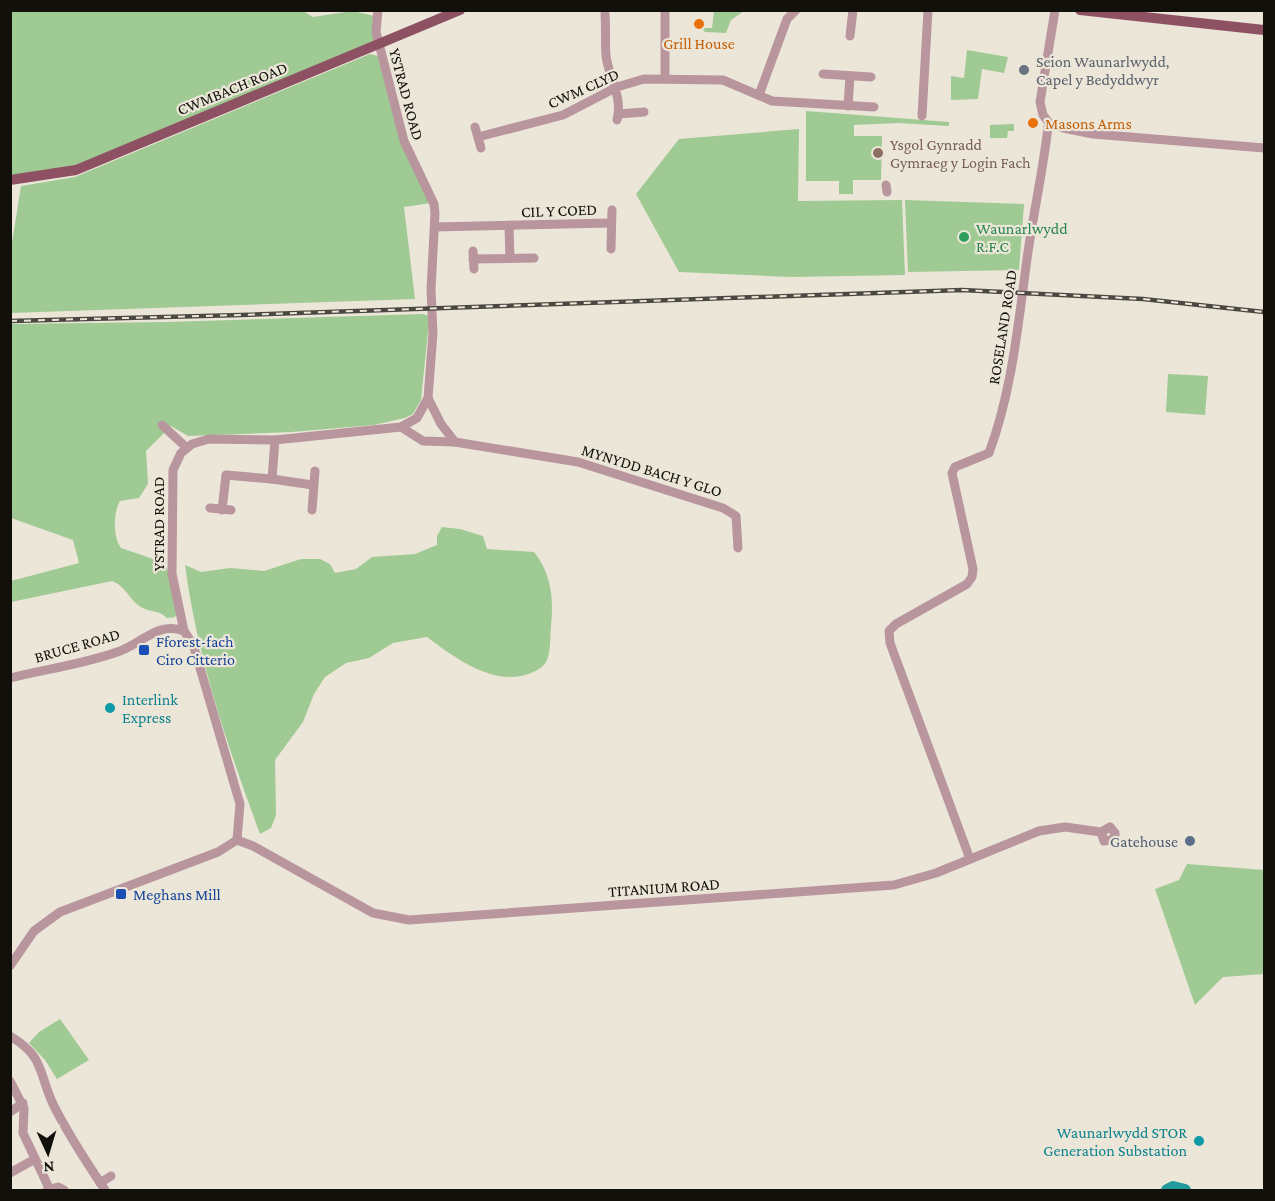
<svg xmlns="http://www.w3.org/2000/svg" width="1275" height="1201" font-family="'Crimson Pro',serif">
<rect width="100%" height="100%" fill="#ebe6d8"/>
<g fill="#a0ca94">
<path d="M 301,10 L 313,17 L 352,11 L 375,16 L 375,42 L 74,166 L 11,177 L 10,11 Z"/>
<path d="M 714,11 L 714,10 L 744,11 L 731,20 L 726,33 L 705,32 L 702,28 L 712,28 Z"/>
<path d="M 967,50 L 1008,57 L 1004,73 L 982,69 L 978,99 L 951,100 L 951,76 L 964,78 Z"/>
<path d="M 370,54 L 378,56 L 403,142 L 431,203 L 404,207 L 415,299 L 11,313 L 11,249 L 21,186 L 75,177 Z"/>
<path d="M 806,111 L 949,122 L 949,126 L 898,123 L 854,125 L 854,136 L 882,136 L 881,180 L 853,180 L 853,194 L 839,194 L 839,181 L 806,181 Z"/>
<path d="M 1014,124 L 1014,131 L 1008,131 L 1007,138 L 990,138 L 990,125 Z"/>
<path d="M 799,129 L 798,201 L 902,200 L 905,275 L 791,277 L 679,272 L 636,194 L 679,139 Z"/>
<path d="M 905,200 L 1024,204 L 1019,270 L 908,272 Z"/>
<path d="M 423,314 L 429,316 L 429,322 L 421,400 L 413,414 L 405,418 L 374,425 L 292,432 L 188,436 L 171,426 L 146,451 L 148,484 L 139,498 L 120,501 C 113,513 113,538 121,548 L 162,562 L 167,568 L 177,612 L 175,617 L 167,618 C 158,609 150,613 141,607 C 128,599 128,588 112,581 L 11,602 L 11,581 L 79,563 L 73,540 L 11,518 L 11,324 L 166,322 Z"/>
<path d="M 1168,374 L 1208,376 L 1205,415 L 1166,412 Z"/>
<path d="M 442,527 L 460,529 L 483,536 L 487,549 L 534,552 C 551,573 554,598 551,626 C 550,636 551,653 546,662 C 542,668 538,670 531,673 C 495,688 455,658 427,637 L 393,643 L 369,658 L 346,663 L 325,677 L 314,694 L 303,722 L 275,760 L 276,815 L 271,828 L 260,834 C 228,747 197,658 185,565 L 201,572 L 230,568 L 264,571 L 301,559 L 320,559 L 330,564 L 335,573 L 356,569 L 372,557 L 415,554 L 437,545 L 437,536 Z"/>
<path d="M 1187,864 L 1264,870 L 1264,974 L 1223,977 L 1195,1005 L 1155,889 L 1179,880 Z"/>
<path d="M 60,1019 L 89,1060 L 57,1079 L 45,1060 L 29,1043 L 39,1032 Z"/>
</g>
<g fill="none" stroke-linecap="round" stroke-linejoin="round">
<path stroke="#229b9d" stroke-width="12" d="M 1167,1190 L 1173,1187 L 1185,1190"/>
<g stroke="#b9959e" stroke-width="9">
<path d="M 665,10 L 665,78"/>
<path d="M 1055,10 L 1040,102 L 1043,115 L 1050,124 L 1063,128 L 1093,134 L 1264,148"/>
<path d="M 605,14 C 606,28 605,42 606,56 C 609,79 623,96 617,120"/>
<path d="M 850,36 L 853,10"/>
<path d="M 823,74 L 871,77"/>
<path d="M 759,95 L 787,19 L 796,10"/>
<path d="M 848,106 L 850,76"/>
<path d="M 619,114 L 644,112"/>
<path d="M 922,116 L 928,10"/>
<path d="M 475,127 L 481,148"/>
<path d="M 478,137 L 563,115 L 617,87 L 644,79 L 723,80 L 772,101 L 874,107"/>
<path d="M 886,185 L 887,192"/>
<path d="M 435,227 L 610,223"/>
<path d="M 509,227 L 510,257"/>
<path d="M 611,249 L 612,210"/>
<path d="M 473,251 L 474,269"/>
<path d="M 473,259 L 534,258"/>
<path d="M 428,398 L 441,424 L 455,442"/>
<path d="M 162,425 L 187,448"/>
<path d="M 401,427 L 423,441 L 455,442 L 578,462 L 723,508 L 736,516 L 738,548"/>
<path d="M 272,479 L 313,485"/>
<path d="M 210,508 L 231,510"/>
<path d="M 222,510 L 226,475 L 272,479 L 275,440"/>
<path d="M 312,510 L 315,471"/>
<path d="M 10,678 C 46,669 85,664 120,651 C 142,643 159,621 184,631"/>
<path d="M 237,840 L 240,804 L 193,644 L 184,631 L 172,574 L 173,470 L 181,453 L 192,444 L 209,439 L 275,440 L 401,427 L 417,418 L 428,398 L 433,333 L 431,290 L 435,213 L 434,204 L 404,141 L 376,32 L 378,10"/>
<path d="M 237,840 L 253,846 L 373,913 L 409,920 L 894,885 L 936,873 L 1039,831 L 1065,827 L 1101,832 L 1110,827 L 1115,833 L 1115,839 L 1104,841 L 1101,832"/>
<path d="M 970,859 L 890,643 L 889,631 L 896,624 L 967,584 L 972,577 L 973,569 L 952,473 L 955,467 L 989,453 C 1012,391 1018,325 1027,259 C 1033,215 1043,171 1048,127 L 1050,124"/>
<path d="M 10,966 L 34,931 L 60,912 L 218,852 L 237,840"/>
<path d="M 10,1036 C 45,1057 38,1072 53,1104 C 67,1133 87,1163 105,1190"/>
<path d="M 10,1081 L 24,1108 L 23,1133 L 50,1190"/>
<path d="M 10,1112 L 23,1103"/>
<path d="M 10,1173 L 35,1159"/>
<path d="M 100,1183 L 111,1176"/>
<path d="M 47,1190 L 58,1187 L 64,1190"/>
</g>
<g stroke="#8e5163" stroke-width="10">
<path d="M 1080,10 L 1264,30"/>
<path d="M 10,180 L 76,170 L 460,10"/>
</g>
<defs>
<path id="rail" d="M 10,321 L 241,315 L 962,290 L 1143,299 L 1264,312"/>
</defs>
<use href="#rail" stroke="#4a4840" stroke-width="4.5"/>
<use href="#rail" stroke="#ebe6d8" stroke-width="2" stroke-dasharray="7" stroke-linecap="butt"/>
</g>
<g fill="#e8710a" stroke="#ebe6d8" stroke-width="2">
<circle cx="699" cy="24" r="6"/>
<circle cx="1033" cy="123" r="6"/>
</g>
<circle fill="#6b7280" stroke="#ebe6d8" stroke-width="2" cx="1024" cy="70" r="6"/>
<circle fill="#8d6e63" stroke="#ebe6d8" stroke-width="2" cx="878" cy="153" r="6"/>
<circle fill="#2e9e5b" stroke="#ebe6d8" stroke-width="2" cx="964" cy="237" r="6"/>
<g fill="#1a4fb4" stroke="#ebe6d8" stroke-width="2">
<rect x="138" y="644" width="12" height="12" rx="3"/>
<rect x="115" y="888" width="12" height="12" rx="3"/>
</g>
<g fill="#0f9aa8" stroke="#ebe6d8" stroke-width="2">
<circle cx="110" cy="708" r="6"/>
<circle cx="1199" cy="1141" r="6"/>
</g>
<circle fill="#5c6f8a" stroke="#ebe6d8" stroke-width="2" cx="1190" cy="841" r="6"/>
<g text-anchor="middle" stroke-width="4.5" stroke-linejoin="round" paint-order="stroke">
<g font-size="16" fill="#c56008" stroke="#ebe6d8">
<text x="699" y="49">Grill House</text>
<text x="1045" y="129" text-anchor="start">Masons Arms</text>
</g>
<g font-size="16" fill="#5b616d" stroke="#ebe6d8" text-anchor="start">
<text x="1036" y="67">Seion Waunarlwydd,<tspan x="1036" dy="18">Capel y Bedyddwyr</tspan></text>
</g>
<g font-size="16" fill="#11100b" stroke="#ebe6d8">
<text transform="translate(232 88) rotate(-22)" y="6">CWMBACH ROAD</text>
<text transform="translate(583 88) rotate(-24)" y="6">CWM CLYD</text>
<text transform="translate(407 94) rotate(75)" y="6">YSTRAD ROAD</text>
<text transform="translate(559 210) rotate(-2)" y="6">CIL Y COED</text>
<text transform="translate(1002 327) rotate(-81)" y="6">ROSELAND ROAD</text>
<text transform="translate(652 470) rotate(17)" y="6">MYNYDD BACH Y GLO</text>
<text transform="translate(158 524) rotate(-90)" y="6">YSTRAD ROAD</text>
<text transform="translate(77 645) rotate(-16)" y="6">BRUCE ROAD</text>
<text transform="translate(664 887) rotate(-4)" y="6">TITANIUM ROAD</text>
</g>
<g font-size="16" fill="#785e54" stroke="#ebe6d8" text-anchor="start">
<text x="890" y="150">Ysgol Gynradd<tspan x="890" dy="18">Gymraeg y Login Fach</tspan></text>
</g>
<g font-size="16" fill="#27864d" stroke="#ebe6d8" text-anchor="start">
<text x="976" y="234">Waunarlwydd<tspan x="976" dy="18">R.F.C</tspan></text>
</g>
<g font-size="16" fill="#164399" stroke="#ebe6d8" text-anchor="start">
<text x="156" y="647">Fforest-fach<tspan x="156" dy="18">Ciro Citterio</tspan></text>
<text x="133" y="900">Meghans Mill</text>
</g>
<g font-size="16" fill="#0d838f" stroke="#ebe6d8" text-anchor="start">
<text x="122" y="705">Interlink<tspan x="122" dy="18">Express</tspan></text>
<text x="1187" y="1138" text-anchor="end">Waunarlwydd STOR<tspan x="1187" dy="18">Generation Substation</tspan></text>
</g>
<g font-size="16" fill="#4e5e75" stroke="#ebe6d8" text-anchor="end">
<text x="1178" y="847">Gatehouse</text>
</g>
</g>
<rect width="1275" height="1201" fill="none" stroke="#11100b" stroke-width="24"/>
<g transform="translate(48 1153) rotate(176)" stroke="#ebe6d8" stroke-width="4.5" paint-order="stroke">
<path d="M0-4.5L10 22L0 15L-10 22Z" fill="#11100b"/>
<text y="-9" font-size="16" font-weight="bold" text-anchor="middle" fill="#11100b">N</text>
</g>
</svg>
